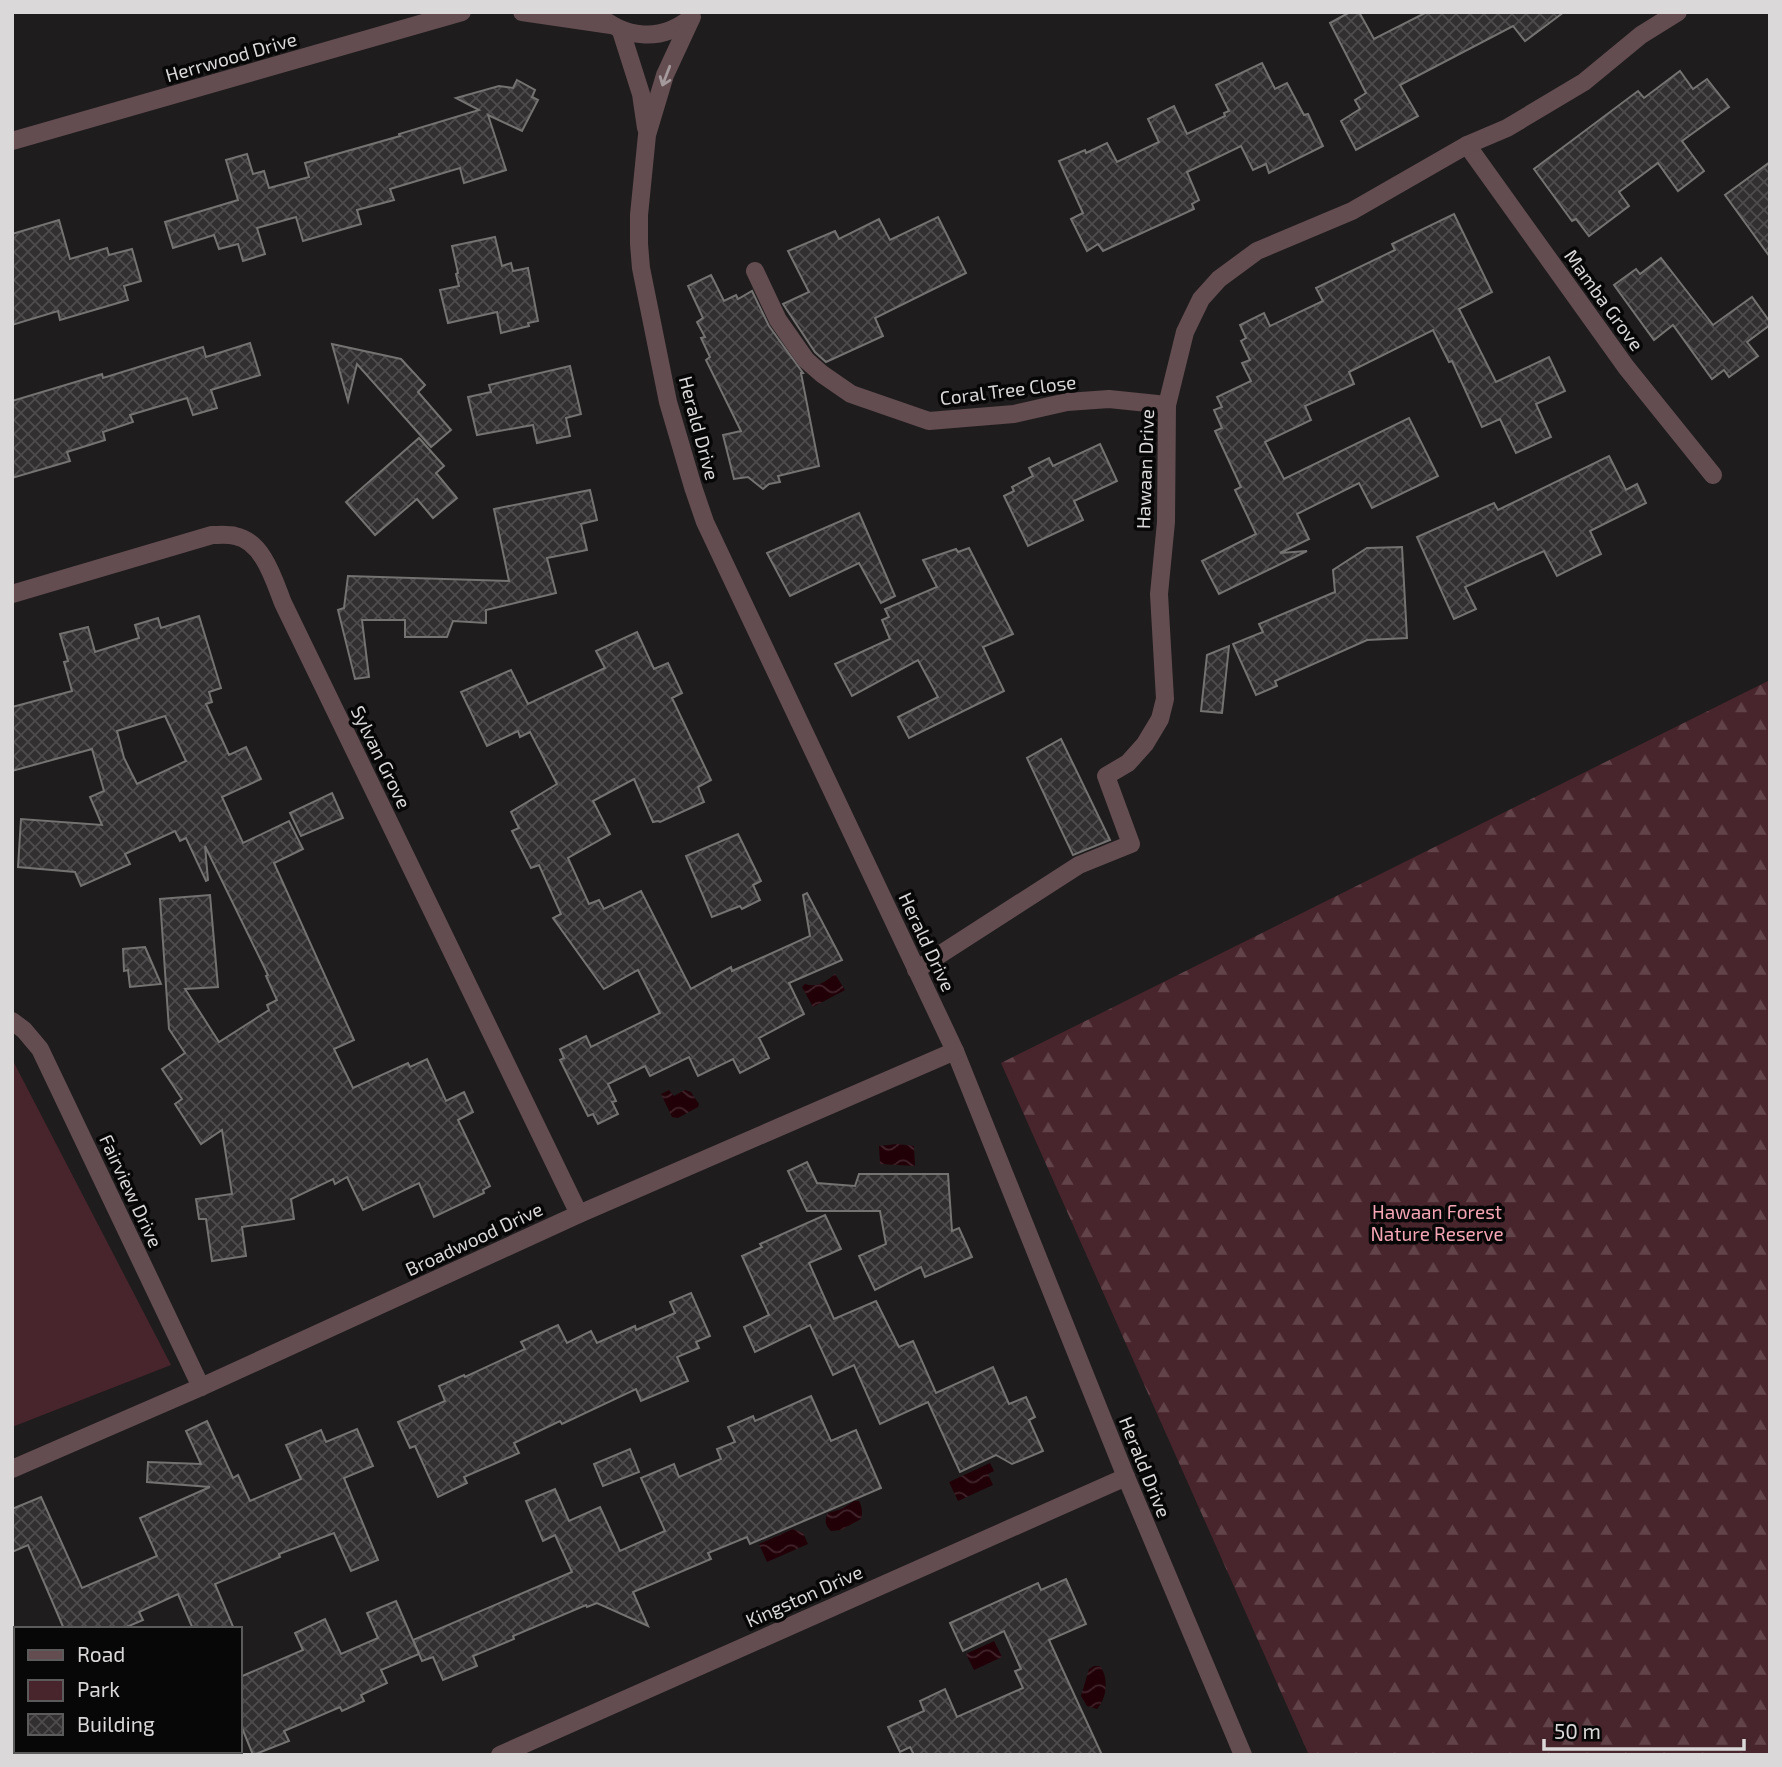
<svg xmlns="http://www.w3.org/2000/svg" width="1782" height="1767" font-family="'Exo 2',sans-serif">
<defs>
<pattern id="forest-firs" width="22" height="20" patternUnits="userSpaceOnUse" patternTransform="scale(1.75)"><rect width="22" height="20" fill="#48242c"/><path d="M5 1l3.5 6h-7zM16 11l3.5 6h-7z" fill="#62434a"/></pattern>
<pattern id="water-waves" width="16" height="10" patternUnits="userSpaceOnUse" patternTransform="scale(1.75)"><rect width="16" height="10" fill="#210008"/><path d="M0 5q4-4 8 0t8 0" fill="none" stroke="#41242b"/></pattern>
<pattern id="building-cross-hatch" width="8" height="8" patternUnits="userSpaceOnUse" patternTransform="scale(1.75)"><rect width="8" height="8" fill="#322f30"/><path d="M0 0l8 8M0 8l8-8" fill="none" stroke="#4f4c4d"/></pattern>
</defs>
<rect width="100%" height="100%" fill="#1f1c1d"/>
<path fill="url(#forest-firs)" d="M 1770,680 L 1770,1755 L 1309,1755 L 1001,1063 Z"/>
<path fill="#48242c" d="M 12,1059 L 171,1365 L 12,1427 Z"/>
<g fill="url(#water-waves)">
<path d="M 835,974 L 845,990 L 813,1007 L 802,987 L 805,984 C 818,988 825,982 835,974 Z"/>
<path d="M 669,1090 L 674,1096 L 685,1090 L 691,1092 L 699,1104 L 698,1107 L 678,1118 L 672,1117 L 661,1094 Z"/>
<path d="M 897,1144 L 914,1146 L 915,1166 L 880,1164 L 879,1146 Z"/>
<path d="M 990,1463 L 994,1471 L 988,1474 L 993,1485 L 958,1501 L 949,1482 Z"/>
<path d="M 854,1501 L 859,1501 C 862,1507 863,1513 861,1519 L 841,1530 L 831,1531 C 825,1525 824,1521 828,1513 L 842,1509 Z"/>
<path d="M 793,1529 L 803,1533 L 808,1544 L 767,1562 L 759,1544 Z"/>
<path d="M 994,1641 L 1002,1657 L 974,1670 L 966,1654 Z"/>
<path d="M 1094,1666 L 1100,1666 C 1109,1678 1107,1698 1097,1709 L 1087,1706 L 1081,1696 L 1089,1669 Z"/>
</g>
<g fill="url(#building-cross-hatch)" stroke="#757272" stroke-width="2" fill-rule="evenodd">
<path d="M 1350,12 L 1359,12 L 1374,39 L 1427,12 L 1564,12 L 1525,41 L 1513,26 L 1400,85 L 1418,116 L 1356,150 L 1341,121 L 1360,109 L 1355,100 L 1366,93 L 1330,23 Z"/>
<path d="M 1262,63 L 1275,89 L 1287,83 L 1304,115 L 1308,114 L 1323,146 L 1269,173 L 1266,164 L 1253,170 L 1241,146 L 1187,172 L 1199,200 L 1192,204 L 1194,209 L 1103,251 L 1098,244 L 1087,251 L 1071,219 L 1083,213 L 1059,161 L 1085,150 L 1086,153 L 1107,143 L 1117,162 L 1159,142 L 1148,119 L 1174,106 L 1187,134 L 1225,116 L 1224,113 L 1229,111 L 1216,85 Z"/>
<path d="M 1680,71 L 1693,89 L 1707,79 L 1729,107 L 1682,141 L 1704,171 L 1678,191 L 1658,163 L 1619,192 L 1629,206 L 1589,236 L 1576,219 L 1572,221 L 1534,169 L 1638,91 L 1644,98 Z"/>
<path d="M 517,80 L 535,90 L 532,97 L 538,100 L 522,131 L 488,115 L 506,170 L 464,183 L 460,168 L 390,189 L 394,200 L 357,210 L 361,224 L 303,241 L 296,217 L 257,228 L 265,254 L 243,261 L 238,244 L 219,249 L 214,235 L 173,248 L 165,222 L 238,200 L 226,160 L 247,154 L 253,174 L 264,171 L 269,188 L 309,177 L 305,163 L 400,136 L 399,134 L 479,110 L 456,98 L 499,86 L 513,88 Z"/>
<path d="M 1770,162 L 1770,257 L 1725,195 Z"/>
<path d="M 1454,214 L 1492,292 L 1459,309 L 1496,382 L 1549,357 L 1565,391 L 1536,404 L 1551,437 L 1516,453 L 1500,419 L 1482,427 L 1452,361 L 1449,362 L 1433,330 L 1349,372 L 1354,384 L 1305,406 L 1311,420 L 1265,442 L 1284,479 L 1409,418 L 1438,476 L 1372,508 L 1359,483 L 1297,514 L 1309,539 L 1280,553 L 1307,551 L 1219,594 L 1202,561 L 1256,534 L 1235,490 L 1241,487 L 1215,431 L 1222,428 L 1214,410 L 1222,407 L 1217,397 L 1251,381 L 1242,363 L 1250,360 L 1241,341 L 1246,338 L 1240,325 L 1264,313 L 1270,326 L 1323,301 L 1316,288 L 1395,250 L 1392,244 Z"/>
<path d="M 938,217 L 966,273 L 875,318 L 883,336 L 826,362 L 815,352 L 783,304 L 809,292 L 788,251 L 835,231 L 839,239 L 879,219 L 890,240 Z"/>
<path d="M 59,220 L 70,259 L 107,248 L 109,255 L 132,249 L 141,281 L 124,286 L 128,300 L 60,320 L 58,311 L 12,325 L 12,234 Z"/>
<path d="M 495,237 L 502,266 L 511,263 L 513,271 L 528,268 L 538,321 L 528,323 L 529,326 L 501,333 L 497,312 L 448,323 L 440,290 L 459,286 L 456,274 L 458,273 L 452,246 Z"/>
<path d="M 1661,258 L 1713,325 L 1752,297 L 1770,322 L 1770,325 L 1747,342 L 1758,356 L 1729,377 L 1724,370 L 1712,379 L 1673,325 L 1654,340 L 1614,285 L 1636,269 L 1640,274 Z"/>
<path d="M 711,275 L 724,301 L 736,295 L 738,299 L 752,291 L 769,326 L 803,373 L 801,373 L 819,466 L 778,476 L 780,482 L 769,484 L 763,489 L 748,477 L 734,479 L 723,435 L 741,431 L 706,360 L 710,357 L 701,338 L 705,337 L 697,322 L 703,318 L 688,286 Z"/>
<path d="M 250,343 L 260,375 L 211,390 L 217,408 L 193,415 L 187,398 L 130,415 L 133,422 L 103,432 L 105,440 L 67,452 L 70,461 L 12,478 L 12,401 L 102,374 L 103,378 L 203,347 L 206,357 Z"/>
<path d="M 332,344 L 401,359 L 425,385 L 418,392 L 451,430 L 431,447 L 357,364 L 348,401 Z"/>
<path d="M 570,366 L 581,414 L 566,418 L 570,436 L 537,443 L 533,425 L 477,435 L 468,397 L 491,392 L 489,385 Z"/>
<path d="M 419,438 L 444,466 L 436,473 L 457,498 L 433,518 L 417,499 L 375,535 L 346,502 Z"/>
<path d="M 1100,444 L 1117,481 L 1074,501 L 1083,520 L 1028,546 L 1004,496 L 1014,491 L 1012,487 L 1033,476 L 1029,468 L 1049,458 L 1053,466 Z"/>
<path d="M 1609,456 L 1626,490 L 1637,484 L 1646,503 L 1590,531 L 1601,554 L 1557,576 L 1544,551 L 1465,587 L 1476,609 L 1454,619 L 1417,537 L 1494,503 L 1498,510 Z"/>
<path d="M 590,490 L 597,520 L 581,524 L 587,550 L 547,558 L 556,593 L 486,610 L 486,623 L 453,621 L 447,637 L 405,637 L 405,620 L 362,620 L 369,677 L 355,679 L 338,610 L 344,608 L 348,576 L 509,581 L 494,509 Z"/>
<path d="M 859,513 L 895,596 L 881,603 L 859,563 L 790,596 L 767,553 Z"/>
<path d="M 1402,547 L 1407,638 L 1367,640 L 1275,681 L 1277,686 L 1256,695 L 1233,644 L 1263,632 L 1259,624 L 1335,592 L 1333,570 L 1367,548 Z"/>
<path d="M 969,548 L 1013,634 L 983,647 L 1004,691 L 909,738 L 898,717 L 938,697 L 918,660 L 852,696 L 835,664 L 890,639 L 882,620 L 889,617 L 885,609 L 937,587 L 923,560 L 956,549 L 958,552 Z"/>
<path d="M 199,616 L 221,688 L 209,692 L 212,702 L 206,704 L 229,755 L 246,747 L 261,779 L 222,797 L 243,843 L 289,821 L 303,849 L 274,863 L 354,1040 L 334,1049 L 353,1088 L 408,1063 L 410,1067 L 427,1059 L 446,1101 L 464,1092 L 473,1112 L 458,1120 L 490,1186 L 483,1190 L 484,1193 L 434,1217 L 419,1183 L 363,1210 L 347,1177 L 335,1184 L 333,1179 L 291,1199 L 294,1219 L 242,1227 L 246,1256 L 212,1261 L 206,1219 L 199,1219 L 196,1199 L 232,1194 L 222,1130 L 201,1144 L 175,1104 L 182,1099 L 162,1069 L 185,1053 L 169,1029 L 160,899 L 210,895 L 218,987 L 185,989 L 219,1042 L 269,1010 L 267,1005 L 277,1000 L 266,976 L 268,975 L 205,846 L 208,880 L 206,881 L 186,838 L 180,841 L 175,831 L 125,854 L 130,864 L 81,886 L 75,872 L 18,867 L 21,819 L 102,825 L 90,797 L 104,791 L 92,749 L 12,771 L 12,707 L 72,691 L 64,662 L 68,661 L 60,634 L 88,627 L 95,652 L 139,638 L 135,625 L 158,618 L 161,628 ZM 165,716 L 186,761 L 137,784 L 124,758 L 117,731 Z"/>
<path d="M 637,632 L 654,669 L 668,663 L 682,693 L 672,698 L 711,780 L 698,787 L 704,802 L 660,822 L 658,821 L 653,822 L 634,779 L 593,801 L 610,834 L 568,858 L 589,904 L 599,900 L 604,909 L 641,891 L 691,989 L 731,967 L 732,971 L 810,936 L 803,895 L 807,893 L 842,960 L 789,983 L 804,1014 L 759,1038 L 769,1058 L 740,1073 L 733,1059 L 698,1076 L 689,1057 L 650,1076 L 645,1066 L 608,1084 L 616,1101 L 612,1102 L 618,1114 L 598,1124 L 593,1114 L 588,1116 L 560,1060 L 564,1058 L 560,1049 L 586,1036 L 591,1047 L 660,1013 L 638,970 L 604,989 L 553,918 L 561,914 L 539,865 L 531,868 L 512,831 L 519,828 L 511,812 L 557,784 L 530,732 L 520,737 L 518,731 L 487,746 L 461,692 L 511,670 L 528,704 L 605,668 L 596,651 Z"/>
<path d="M 1229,646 L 1222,713 L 1201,711 L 1207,655 Z"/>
<path d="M 1061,739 L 1110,840 L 1073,855 L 1027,758 Z"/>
<path d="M 332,793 L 343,818 L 301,836 L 290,813 Z"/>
<path d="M 738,834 L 761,881 L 753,885 L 760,900 L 742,909 L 740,906 L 712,917 L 686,856 Z"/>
<path d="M 145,947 L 161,984 L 130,987 L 128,970 L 124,971 L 123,949 Z"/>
<path d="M 807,1162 L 817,1183 L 855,1186 L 859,1174 L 948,1174 L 952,1231 L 959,1228 L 972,1257 L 925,1277 L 921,1267 L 875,1290 L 859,1256 L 886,1244 L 880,1211 L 807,1211 L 788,1171 Z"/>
<path d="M 825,1215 L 841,1249 L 809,1263 L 834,1319 L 876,1301 L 899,1347 L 913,1341 L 936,1393 L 993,1367 L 1009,1404 L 1026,1397 L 1035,1417 L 1029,1420 L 1043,1451 L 1012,1464 L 996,1455 L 960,1472 L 928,1402 L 880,1424 L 854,1365 L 833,1375 L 810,1325 L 755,1352 L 744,1327 L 769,1315 L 742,1256 L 762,1247 L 760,1244 Z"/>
<path d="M 691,1293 L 710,1336 L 696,1342 L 699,1348 L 677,1357 L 688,1381 L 641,1401 L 636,1389 L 562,1424 L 560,1421 L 514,1443 L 519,1453 L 464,1477 L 467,1483 L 438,1497 L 415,1446 L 410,1448 L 398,1422 L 445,1401 L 439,1386 L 464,1375 L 465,1377 L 525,1349 L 521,1342 L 558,1325 L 567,1343 L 591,1331 L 597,1343 L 635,1326 L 636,1330 L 675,1313 L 670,1302 Z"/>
<path d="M 811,1396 L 831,1441 L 856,1430 L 881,1488 L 750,1544 L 747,1537 L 708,1553 L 711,1559 L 633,1592 L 648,1626 L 597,1603 L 587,1607 L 586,1605 L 513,1636 L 514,1639 L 473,1656 L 477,1666 L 443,1680 L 433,1657 L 422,1661 L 413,1640 L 572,1572 L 555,1535 L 543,1541 L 526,1501 L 555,1489 L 569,1521 L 600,1507 L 620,1551 L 665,1531 L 641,1478 L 674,1464 L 679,1477 L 721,1459 L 717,1449 L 735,1442 L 728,1427 L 753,1416 L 755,1421 Z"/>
<path d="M 207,1421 L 233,1478 L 238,1475 L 250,1501 L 301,1479 L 286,1445 L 321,1430 L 326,1442 L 357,1429 L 373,1466 L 344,1478 L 378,1560 L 351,1571 L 334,1533 L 279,1554 L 280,1557 L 215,1584 L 234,1629 L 193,1629 L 178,1594 L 139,1612 L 143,1620 L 122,1629 L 64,1629 L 28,1545 L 12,1552 L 12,1509 L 41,1497 L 82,1588 L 157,1556 L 140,1518 L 210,1487 L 147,1482 L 148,1462 L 201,1464 L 186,1431 Z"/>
<path d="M 630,1449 L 639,1472 L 603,1486 L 594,1464 Z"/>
<path d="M 1066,1579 L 1086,1624 L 1049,1640 L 1102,1755 L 914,1755 L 910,1747 L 900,1752 L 888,1727 L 924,1711 L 920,1701 L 945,1689 L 957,1717 L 1023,1688 L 1015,1671 L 1021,1669 L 1004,1631 L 963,1651 L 950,1623 L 1038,1583 L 1041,1590 Z"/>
<path d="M 396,1601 L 419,1654 L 381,1670 L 387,1683 L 361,1695 L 364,1701 L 342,1711 L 340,1707 L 284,1731 L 289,1741 L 253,1755 L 240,1723 L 240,1677 L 303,1650 L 295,1633 L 325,1619 L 341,1654 L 378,1638 L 367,1613 Z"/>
</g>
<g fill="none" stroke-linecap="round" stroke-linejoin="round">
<g stroke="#634d51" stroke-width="18">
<path d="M 522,12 L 611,25"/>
<path d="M 595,12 C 624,39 661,43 692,17"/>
<path d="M 691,19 L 665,75 L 647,135 L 639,215 L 639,244 L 641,268 L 668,402 L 693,487 L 705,522 L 955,1051 L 1126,1477 L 1243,1755"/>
<path d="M 621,31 L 641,94 L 646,128"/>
<path d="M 12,141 L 462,12"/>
<path d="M 1467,145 L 1626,367 L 1713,475"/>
<path d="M 755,271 L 778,320 L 806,360 L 822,374 L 851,394 L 929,421 L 1014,414 L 1067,402 L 1109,399 L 1167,405"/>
<path d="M 12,594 L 212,535 C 219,535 228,534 235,536 C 263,541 274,580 283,603 L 579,1214"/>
<path d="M 916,970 L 1079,865 L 1131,844 L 1106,776 L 1128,763 L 1145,744 L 1160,719 L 1165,699 L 1159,594 L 1166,522 L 1167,405 L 1185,332 L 1201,299 L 1219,279 L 1257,251 L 1352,211 L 1467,145 L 1507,128 L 1584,82 L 1641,35 L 1678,12"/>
<path d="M 12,1021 L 24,1030 L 40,1049 L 201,1387"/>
<path d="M 12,1469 L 201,1387 L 579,1214 L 955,1051"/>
<path d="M 500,1755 L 1126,1477"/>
</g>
</g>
<defs><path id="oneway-shaft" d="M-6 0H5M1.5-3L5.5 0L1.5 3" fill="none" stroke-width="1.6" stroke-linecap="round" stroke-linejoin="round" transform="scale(1.75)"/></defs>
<use stroke="#a4999b" href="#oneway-shaft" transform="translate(666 76) rotate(111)"/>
<g text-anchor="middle" stroke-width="7" stroke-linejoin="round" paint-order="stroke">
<g font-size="19" fill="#dad8d8" stroke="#080707">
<text transform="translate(231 57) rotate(-16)" y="7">Herrwood Drive</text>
<text transform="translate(1604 300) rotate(54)" y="7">Mamba Grove</text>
<text transform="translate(1008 390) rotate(-7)" y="7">Coral Tree Close</text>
<text transform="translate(699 428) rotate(75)" y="7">Herald Drive</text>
<text transform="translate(1145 469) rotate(-88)" y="7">Hawaan Drive</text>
<text transform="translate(381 757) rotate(64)" y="7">Sylvan Grove</text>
<text transform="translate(927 942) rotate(65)" y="7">Herald Drive</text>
<text transform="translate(131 1191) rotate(65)" y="7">Fairview Drive</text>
<text transform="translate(474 1239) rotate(-25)" y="7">Broadwood Drive</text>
<text transform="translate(1145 1467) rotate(68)" y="7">Herald Drive</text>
<text transform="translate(804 1596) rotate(-24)" y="7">Kingston Drive</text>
</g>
<g font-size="19" fill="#f5a5b4" stroke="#080707">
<text x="1437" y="1219">Hawaan Forest<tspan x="1437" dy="22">Nature Reserve</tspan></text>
</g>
</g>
<rect width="1782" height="1767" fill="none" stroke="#dad8d8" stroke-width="28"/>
<rect x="14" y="1627" width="228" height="126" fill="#080707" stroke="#5c5b5b" stroke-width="2"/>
<rect x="28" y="1650" width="35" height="10" fill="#634d51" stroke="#5c5b5b" stroke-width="2"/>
<text x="77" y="1662" font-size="21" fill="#dad8d8">Road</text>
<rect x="28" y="1680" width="35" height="21" fill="#48242c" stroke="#5c5b5b" stroke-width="2"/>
<text x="77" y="1697" font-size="21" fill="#dad8d8">Park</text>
<rect x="28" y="1714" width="35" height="21" fill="url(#building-cross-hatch)" stroke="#5c5b5b" stroke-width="2"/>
<text x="77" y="1732" font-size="21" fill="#dad8d8">Building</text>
<path d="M1544 1739v10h200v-10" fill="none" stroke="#dad8d8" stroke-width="3.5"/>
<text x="1554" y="1739" font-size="21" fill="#dad8d8" stroke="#080707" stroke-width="5" paint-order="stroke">50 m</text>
</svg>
